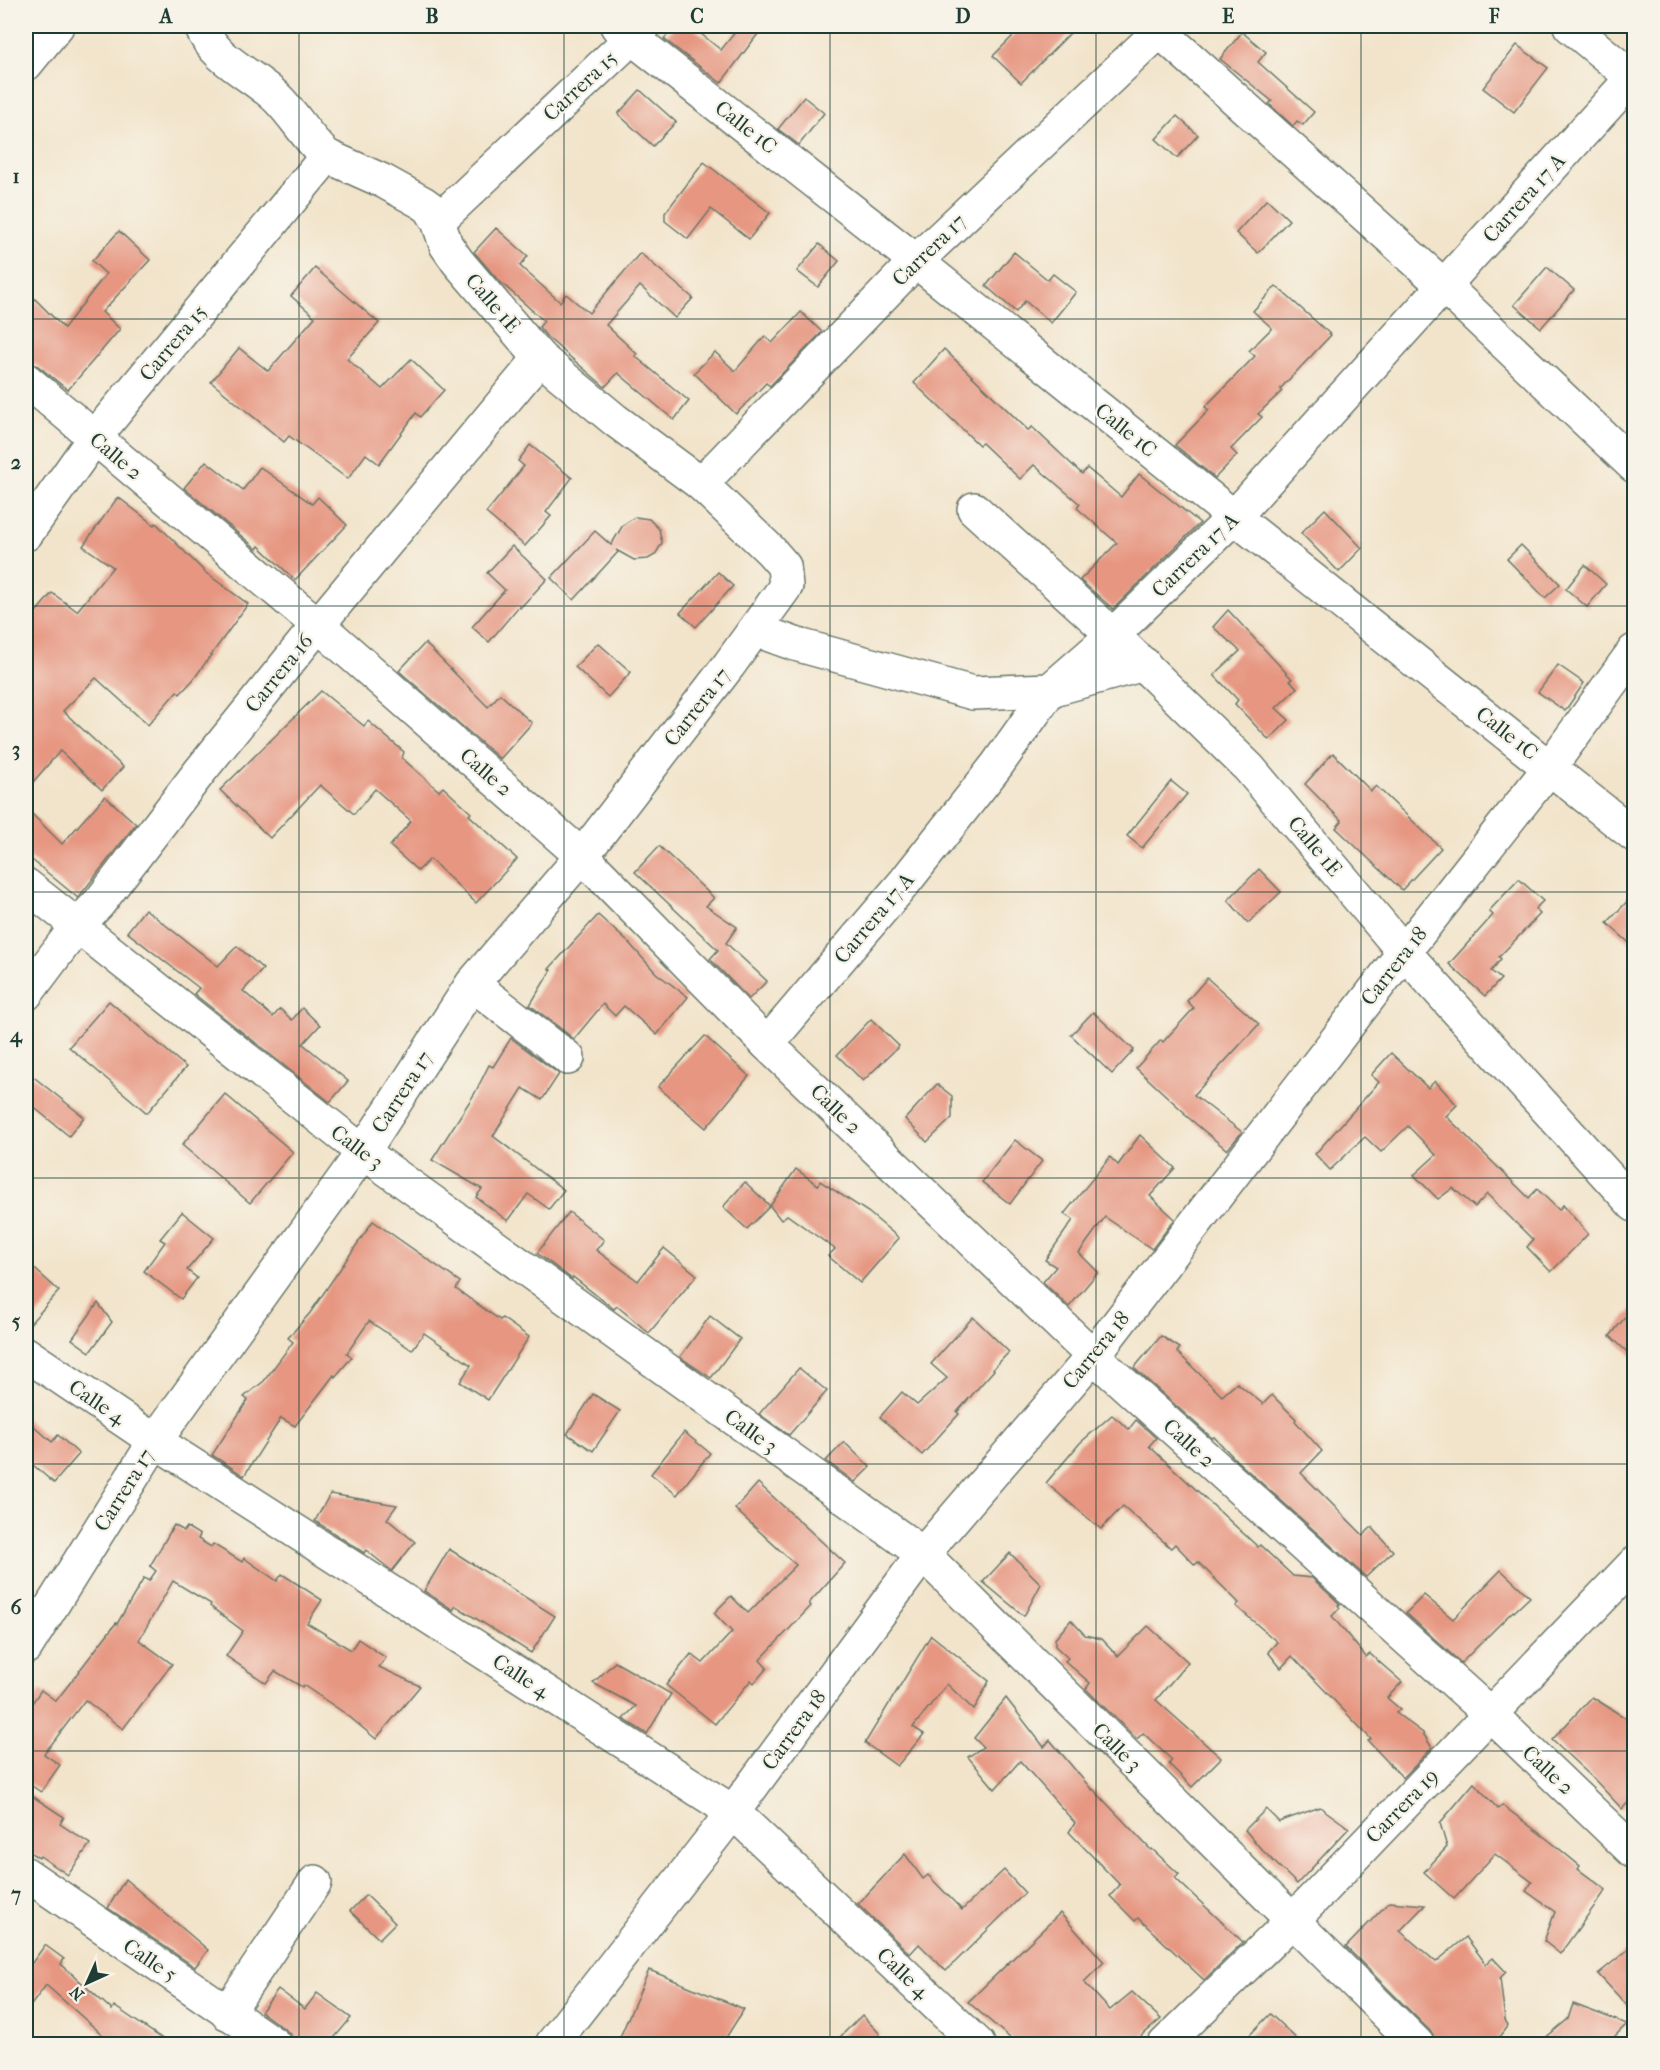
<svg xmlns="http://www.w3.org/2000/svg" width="1660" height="2070" font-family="'IM FELL French Canon',serif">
<rect width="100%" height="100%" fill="#f7f3e8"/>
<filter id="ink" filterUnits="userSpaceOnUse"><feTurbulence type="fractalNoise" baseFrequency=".0167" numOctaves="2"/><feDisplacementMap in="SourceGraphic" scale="12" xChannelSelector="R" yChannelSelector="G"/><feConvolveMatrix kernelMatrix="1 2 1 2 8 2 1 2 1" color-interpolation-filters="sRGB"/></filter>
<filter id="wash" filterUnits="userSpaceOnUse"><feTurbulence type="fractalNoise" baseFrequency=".008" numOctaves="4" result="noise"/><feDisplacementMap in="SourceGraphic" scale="24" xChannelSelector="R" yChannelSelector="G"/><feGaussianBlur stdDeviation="1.35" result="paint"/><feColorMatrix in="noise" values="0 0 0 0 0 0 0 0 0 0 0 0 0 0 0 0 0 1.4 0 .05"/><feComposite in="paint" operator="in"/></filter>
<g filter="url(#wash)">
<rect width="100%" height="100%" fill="#f2e4cb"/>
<g id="blocks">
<g fill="#e69681">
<path d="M 675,26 L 691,26 L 721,50 L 740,26 L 764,26 L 721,83 L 664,39 Z"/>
<path d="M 1023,26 L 1077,26 L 1021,83 L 993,56 Z"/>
<path d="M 1242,32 L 1266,52 L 1258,62 L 1314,112 L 1303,125 L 1297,121 L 1293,126 L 1269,104 L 1272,101 L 1220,59 Z"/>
<path d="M 1517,45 L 1548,68 L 1514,112 L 1483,88 Z"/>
<path d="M 640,90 L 676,122 L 653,146 L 618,114 Z"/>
<path d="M 804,97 L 824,113 L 799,145 L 778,129 Z"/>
<path d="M 1177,116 L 1198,135 L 1177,158 L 1156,139 Z"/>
<path d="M 704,162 L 770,213 L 749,239 L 711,209 L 688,239 L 665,221 L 665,213 Z"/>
<path d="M 1267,199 L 1289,220 L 1258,253 L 1236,233 Z"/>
<path d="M 496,228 L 528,256 L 520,266 L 560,302 L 566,294 L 589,313 L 640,253 L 693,298 L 675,318 L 640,286 L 606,325 L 637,354 L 635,356 L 689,401 L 674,420 L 618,373 L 605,387 L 547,337 L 539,327 L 544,321 L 497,279 L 474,252 Z"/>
<path d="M 119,231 L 150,260 L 102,312 L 120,329 L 68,390 L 38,366 L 26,362 L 26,290 L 64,328 L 106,274 L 92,261 Z"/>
<path d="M 819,244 L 839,261 L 818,287 L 797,271 Z"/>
<path d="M 1014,252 L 1048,280 L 1053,274 L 1076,292 L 1051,323 L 1025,301 L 1016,312 L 986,286 Z"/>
<path d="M 1547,267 L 1574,290 L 1541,328 L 1514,305 Z"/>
<path d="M 315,268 L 379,323 L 347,359 L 382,389 L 411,359 L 444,390 L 420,417 L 416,413 L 379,464 L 366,454 L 348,479 L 289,436 L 284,442 L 211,382 L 239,348 L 268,371 L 315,317 L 291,296 Z"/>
<path d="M 1276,286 L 1331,335 L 1280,389 L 1282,391 L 1258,414 L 1262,417 L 1231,449 L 1237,455 L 1215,478 L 1175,445 L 1209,410 L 1205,407 L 1255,356 L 1249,351 L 1272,328 L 1253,311 Z"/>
<path d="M 801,312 L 822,332 L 770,386 L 766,383 L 736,414 L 694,373 L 715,352 L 735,371 L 765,336 L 772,343 Z"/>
<path d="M 944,349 L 1028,430 L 1032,427 L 1082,474 L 1087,468 L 1121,497 L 1139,474 L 1200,523 L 1113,609 L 1080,580 L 1117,543 L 1077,508 L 1080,504 L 1034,465 L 1020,479 L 982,443 L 979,445 L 914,383 Z"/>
<path d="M 530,445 L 572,478 L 546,512 L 551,516 L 525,546 L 486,513 L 524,466 L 518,461 Z"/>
<path d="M 206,461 L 243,490 L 260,467 L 312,504 L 318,497 L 347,525 L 295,580 L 259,546 L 257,549 L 184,488 Z"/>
<path d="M 118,497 L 154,525 L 156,523 L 206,573 L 248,604 L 193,680 L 180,694 L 177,691 L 148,725 L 96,678 L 63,711 L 123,767 L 102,790 L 60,751 L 26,790 L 26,624 L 52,593 L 77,611 L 113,567 L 83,546 Z"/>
<path d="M 1325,509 L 1362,548 L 1339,572 L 1301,533 Z"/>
<path d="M 635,517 L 649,519 L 659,529 L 662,543 L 655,555 L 648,559 L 634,560 L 616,550 L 618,552 L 574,600 L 551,578 L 595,531 L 611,545 L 623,525 Z"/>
<path d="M 1521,545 L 1560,584 L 1545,598 L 1507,559 Z"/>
<path d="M 512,546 L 547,579 L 520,608 L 519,606 L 489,642 L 472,627 L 505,590 L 487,573 Z"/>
<path d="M 1585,565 L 1606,584 L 1587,607 L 1566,589 Z"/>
<path d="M 718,572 L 733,586 L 696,627 L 680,613 Z"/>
<path d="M 1228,610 L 1292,679 L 1290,680 L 1297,688 L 1276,708 L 1289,720 L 1269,740 L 1235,704 L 1238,700 L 1214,675 L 1240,651 L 1213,627 Z"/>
<path d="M 425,643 L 488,707 L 500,694 L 532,723 L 500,759 L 399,671 Z"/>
<path d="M 598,643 L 631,672 L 608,697 L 575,667 Z"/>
<path d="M 1558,665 L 1584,683 L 1565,711 L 1538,692 Z"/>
<path d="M 321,691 L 364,726 L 368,721 L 404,752 L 402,758 L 439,791 L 443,787 L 471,813 L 469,815 L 517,859 L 476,903 L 430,859 L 418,871 L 390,846 L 411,821 L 375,789 L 354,814 L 320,785 L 270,838 L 220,790 Z"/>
<path d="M 1333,753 L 1371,791 L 1376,786 L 1441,848 L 1402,890 L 1336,828 L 1342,821 L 1305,784 Z"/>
<path d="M 1171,781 L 1187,794 L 1142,848 L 1127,836 Z"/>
<path d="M 105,796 L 136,824 L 78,898 L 26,855 L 26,808 L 62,844 Z"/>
<path d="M 659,846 L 714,898 L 706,906 L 737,927 L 726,943 L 767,981 L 749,999 L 710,959 L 718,950 L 635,872 Z"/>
<path d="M 1259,869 L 1281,892 L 1248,923 L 1228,900 Z"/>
<path d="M 1519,879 L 1543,901 L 1535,909 L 1540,914 L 1499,957 L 1501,959 L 1491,971 L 1501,979 L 1485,996 L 1449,964 L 1493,915 L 1489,911 Z"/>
<path d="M 1635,893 L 1635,948 L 1607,923 Z"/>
<path d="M 145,909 L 218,966 L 237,946 L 263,969 L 243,991 L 273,1017 L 280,1009 L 292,1020 L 302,1008 L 320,1025 L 303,1044 L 348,1081 L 330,1102 L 194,994 L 199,988 L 127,932 Z"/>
<path d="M 598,915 L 629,943 L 656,973 L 688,997 L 657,1035 L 624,1006 L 615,1016 L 603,1004 L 574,1039 L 530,1005 L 551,970 L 549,969 Z"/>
<path d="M 1207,978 L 1259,1024 L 1194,1095 L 1242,1132 L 1227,1150 L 1184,1114 L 1185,1113 L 1136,1068 L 1161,1040 L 1163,1042 L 1194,1008 L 1187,1001 Z"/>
<path d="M 109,1001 L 186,1067 L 147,1113 L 69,1047 Z"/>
<path d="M 1093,1012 L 1134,1050 L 1112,1074 L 1071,1035 Z"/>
<path d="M 871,1019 L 899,1046 L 863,1081 L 837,1055 Z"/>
<path d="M 705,1036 L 749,1076 L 706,1128 L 658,1087 Z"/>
<path d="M 511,1038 L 559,1074 L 542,1100 L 523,1088 L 493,1136 L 564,1190 L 549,1209 L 528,1194 L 508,1221 L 476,1197 L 482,1189 L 432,1160 L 475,1093 L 489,1065 L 493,1067 Z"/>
<path d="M 1391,1053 L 1428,1088 L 1435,1081 L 1457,1105 L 1446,1116 L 1529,1198 L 1537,1189 L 1559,1210 L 1563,1205 L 1588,1234 L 1551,1272 L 1527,1247 L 1533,1240 L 1487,1194 L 1475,1207 L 1453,1188 L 1438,1199 L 1414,1175 L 1436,1155 L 1408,1126 L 1381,1152 L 1365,1137 L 1330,1170 L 1315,1154 L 1379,1082 L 1371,1075 Z"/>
<path d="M 26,1071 L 84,1117 L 69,1136 L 26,1101 Z"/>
<path d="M 937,1084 L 952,1096 L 952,1118 L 927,1142 L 905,1119 Z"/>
<path d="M 225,1094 L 293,1152 L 250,1203 L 182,1145 Z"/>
<path d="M 1140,1135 L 1175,1168 L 1150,1196 L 1175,1219 L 1152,1249 L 1105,1217 L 1079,1253 L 1098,1272 L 1069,1307 L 1043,1282 L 1056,1267 L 1045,1260 L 1073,1220 L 1064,1214 L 1110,1157 L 1118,1165 Z"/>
<path d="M 1015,1140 L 1042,1161 L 1010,1204 L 982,1182 Z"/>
<path d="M 796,1169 L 818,1185 L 820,1181 L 868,1212 L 899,1238 L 860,1283 L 828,1256 L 835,1249 L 787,1215 L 781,1220 L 770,1206 Z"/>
<path d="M 745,1182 L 770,1206 L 747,1229 L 723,1207 Z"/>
<path d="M 182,1212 L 214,1238 L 187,1270 L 197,1278 L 181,1299 L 144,1271 L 165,1242 L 160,1239 Z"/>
<path d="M 569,1212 L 604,1240 L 596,1250 L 638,1281 L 664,1248 L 697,1275 L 649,1333 L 617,1306 L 614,1309 L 573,1277 L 572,1279 L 537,1253 Z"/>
<path d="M 373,1221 L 460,1282 L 456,1289 L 500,1320 L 502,1318 L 529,1337 L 488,1400 L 460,1382 L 471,1365 L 424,1333 L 412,1350 L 369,1321 L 347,1353 L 352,1357 L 335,1377 L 334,1375 L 295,1426 L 281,1418 L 244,1476 L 212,1455 L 248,1400 L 244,1397 L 264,1381 L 293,1342 L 288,1338 L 310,1313 Z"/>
<path d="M 26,1261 L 59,1291 L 26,1328 Z"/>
<path d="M 98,1303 L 112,1322 L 90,1352 L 72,1339 Z"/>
<path d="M 1635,1305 L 1635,1359 L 1610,1336 Z"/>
<path d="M 710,1316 L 740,1339 L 711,1378 L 680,1357 Z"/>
<path d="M 973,1317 L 1009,1352 L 993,1369 L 994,1370 L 957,1412 L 959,1414 L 922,1455 L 880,1417 L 902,1392 L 917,1405 L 947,1378 L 931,1364 Z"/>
<path d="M 1161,1336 L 1180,1348 L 1177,1352 L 1222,1396 L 1237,1383 L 1263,1404 L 1272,1395 L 1296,1419 L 1295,1421 L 1322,1451 L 1301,1473 L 1363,1535 L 1372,1527 L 1393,1551 L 1366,1577 L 1237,1461 L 1214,1437 L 1212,1438 L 1134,1368 Z"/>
<path d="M 799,1368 L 827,1391 L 789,1435 L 759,1414 Z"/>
<path d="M 593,1394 L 620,1411 L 593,1451 L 567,1434 Z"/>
<path d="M 1112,1415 L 1129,1429 L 1136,1420 L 1156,1438 L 1149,1446 L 1258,1547 L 1260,1545 L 1293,1576 L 1312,1578 L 1340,1604 L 1338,1605 L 1340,1608 L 1332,1616 L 1366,1657 L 1370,1654 L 1402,1682 L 1387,1698 L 1400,1709 L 1396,1713 L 1423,1733 L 1432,1748 L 1403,1778 L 1368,1741 L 1371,1739 L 1292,1656 L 1281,1668 L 1268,1652 L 1277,1642 L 1236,1606 L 1239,1603 L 1198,1562 L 1195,1565 L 1175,1544 L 1171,1548 L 1123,1506 L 1101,1529 L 1046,1483 L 1080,1443 Z"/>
<path d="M 26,1419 L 52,1442 L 58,1435 L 79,1454 L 54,1483 L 26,1459 Z"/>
<path d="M 684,1432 L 710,1453 L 677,1495 L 651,1474 Z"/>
<path d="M 844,1442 L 870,1467 L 855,1482 L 826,1461 Z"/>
<path d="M 758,1483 L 845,1563 L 809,1603 L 811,1606 L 760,1660 L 767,1668 L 754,1683 L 751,1680 L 715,1724 L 666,1685 L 691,1654 L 703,1663 L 732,1632 L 714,1613 L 731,1596 L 748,1613 L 796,1565 L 735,1509 Z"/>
<path d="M 330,1494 L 397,1505 L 387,1519 L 415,1542 L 392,1571 L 366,1550 L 364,1553 L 315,1521 Z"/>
<path d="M 174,1525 L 184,1531 L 187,1527 L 200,1535 L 198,1539 L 211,1547 L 213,1544 L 242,1562 L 244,1558 L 277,1581 L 282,1574 L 322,1600 L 307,1623 L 351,1650 L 358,1639 L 386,1658 L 379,1667 L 420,1686 L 376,1739 L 346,1714 L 303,1685 L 302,1687 L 275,1671 L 266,1683 L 226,1656 L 243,1631 L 210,1606 L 211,1604 L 173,1581 L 139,1640 L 172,1664 L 123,1729 L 85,1700 L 44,1754 L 60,1765 L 41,1792 L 26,1782 L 26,1712 L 41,1690 L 56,1701 L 116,1623 L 117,1624 L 144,1578 L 149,1581 L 156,1571 L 150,1566 Z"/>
<path d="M 449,1549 L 555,1616 L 531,1653 L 456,1606 L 453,1610 L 424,1591 Z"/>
<path d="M 1010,1553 L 1041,1584 L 1024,1616 L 983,1582 Z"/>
<path d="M 1501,1570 L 1530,1597 L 1514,1612 L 1513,1611 L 1461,1663 L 1406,1613 L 1424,1595 L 1453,1619 Z"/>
<path d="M 1071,1620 L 1085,1635 L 1102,1639 L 1118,1656 L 1148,1626 L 1188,1662 L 1156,1700 L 1221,1758 L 1192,1787 L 1169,1764 L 1172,1760 L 1143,1733 L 1137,1739 L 1107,1710 L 1086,1689 L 1090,1683 L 1065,1661 L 1068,1658 L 1055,1646 L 1055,1639 Z"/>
<path d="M 931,1635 L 989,1681 L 974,1710 L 947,1684 L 913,1727 L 924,1734 L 897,1766 L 865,1743 Z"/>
<path d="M 615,1662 L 671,1694 L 647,1734 L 623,1719 L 636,1706 L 593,1683 Z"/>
<path d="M 1592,1697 L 1635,1724 L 1635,1795 L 1622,1809 L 1594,1779 L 1552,1740 Z"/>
<path d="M 1006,1698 L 1044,1747 L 1050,1740 L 1092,1790 L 1093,1789 L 1151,1850 L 1152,1849 L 1179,1874 L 1175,1878 L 1243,1942 L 1204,1980 L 1138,1918 L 1135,1921 L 1110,1896 L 1120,1885 L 1069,1832 L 1075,1823 L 1020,1761 L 995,1789 L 968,1757 L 983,1747 L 974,1738 Z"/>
<path d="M 1474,1783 L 1498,1809 L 1502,1805 L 1551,1842 L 1580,1866 L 1578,1869 L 1606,1890 L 1560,1954 L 1544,1941 L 1555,1912 L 1526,1891 L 1532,1882 L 1495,1854 L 1454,1899 L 1424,1872 L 1447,1847 L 1440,1823 Z"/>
<path d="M 26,1792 L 64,1817 L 60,1824 L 90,1844 L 68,1875 L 40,1856 L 39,1858 L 26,1850 Z"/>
<path d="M 1320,1807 L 1349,1828 L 1297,1884 L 1262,1850 L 1245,1830 L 1266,1809 L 1279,1822 Z"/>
<path d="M 905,1854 L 923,1879 L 928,1875 L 962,1910 L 1004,1870 L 1025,1893 L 946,1971 L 919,1944 L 910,1954 L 858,1904 Z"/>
<path d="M 125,1879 L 208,1950 L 195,1967 L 108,1908 Z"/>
<path d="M 366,1895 L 395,1923 L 379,1939 L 350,1911 Z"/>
<path d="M 1389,1902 L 1425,1905 L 1400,1931 L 1436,1962 L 1466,1937 L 1486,1964 L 1493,1958 L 1506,1972 L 1500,1978 L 1505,2020 L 1508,2025 L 1494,2044 L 1435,2044 L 1435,2039 L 1430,2031 L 1346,1947 Z"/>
<path d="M 1060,1913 L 1104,1962 L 1084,1982 L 1110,2010 L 1132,1992 L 1161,2019 L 1132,2044 L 1017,2044 L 968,2002 Z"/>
<path d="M 1635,1944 L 1635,2014 L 1598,1974 Z"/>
<path d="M 45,1945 L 64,1959 L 61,1964 L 112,2010 L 114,2006 L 170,2044 L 113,2044 L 46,1985 L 26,2012 L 26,1971 Z"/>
<path d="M 649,1970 L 744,2009 L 722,2044 L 617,2044 Z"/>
<path d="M 278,1989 L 305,2009 L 317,1993 L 351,2018 L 329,2044 L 293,2044 L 291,2035 L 285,2029 L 261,2012 Z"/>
<path d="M 1573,2004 L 1627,2024 L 1607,2044 L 1538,2044 L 1568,2019 Z"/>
<path d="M 1270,2014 L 1302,2044 L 1241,2044 Z"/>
<path d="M 862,2015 L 880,2034 L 869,2044 L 833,2044 Z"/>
</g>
</g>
</g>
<g filter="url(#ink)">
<use href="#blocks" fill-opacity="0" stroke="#697769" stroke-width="1.5"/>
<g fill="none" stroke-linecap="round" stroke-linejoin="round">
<defs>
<g id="minor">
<path d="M 617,26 L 916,261 L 1234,517 L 1634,835"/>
<path d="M 1154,26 L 1444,286 L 1634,466"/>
<path d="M 1570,26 L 1634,79"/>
<path d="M 26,64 L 57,26"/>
<path d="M 438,221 L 644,26"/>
<path d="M 26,380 L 318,625 L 582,856 L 767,1044 L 1093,1356 L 1490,1714 L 1634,1852"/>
<path d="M 701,484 L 916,261 L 1165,26"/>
<path d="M 974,509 L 1113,635 L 1249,768 L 1404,952 L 1634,1205"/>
<path d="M 26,534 L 94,438 L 327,156"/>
<path d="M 756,630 L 795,644 L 973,693 L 1050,690 L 1144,664"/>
<path d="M 26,885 L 363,1152 L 923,1554 L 1417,2044"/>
<path d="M 472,984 L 568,1058"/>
<path d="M 26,994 L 77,926 L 99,903 L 201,770 L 318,625 L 540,358"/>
<path d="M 767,1044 L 904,883 L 997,765 L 1050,690 L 1113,635 L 1234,517 L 1634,76"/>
<path d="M 26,1354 L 155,1441 L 733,1812 L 978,2044"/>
<path d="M 26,1647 L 155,1441 L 363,1152 L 472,984 L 582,856 L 729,665 L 786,586 L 784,566 L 770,550 L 701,484 L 615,420 L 540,358 L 458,262 L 446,245 L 438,221 L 430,208 L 423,203 L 383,181 L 327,156 C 308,140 296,117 278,99 C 253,74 214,61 201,26"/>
<path d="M 26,1874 L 274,2044"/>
<path d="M 227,2013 L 315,1882"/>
<path d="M 552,2044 L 733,1812 L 923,1554 L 1093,1356 L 1404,952 L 1550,767 L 1634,651"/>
<path d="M 1165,2044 L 1292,1921 L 1634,1564"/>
</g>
</defs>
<use href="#minor" stroke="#697769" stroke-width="36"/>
<use href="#minor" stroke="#fff" stroke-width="33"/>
</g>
</g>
<path fill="none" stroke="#1f3d34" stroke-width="1.5" stroke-opacity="0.55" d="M 299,26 L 299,2044M 564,26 L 564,2044M 830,26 L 830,2044M 1096,26 L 1096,2044M 1361,26 L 1361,2044M 26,319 L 1634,319M 26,606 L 1634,606M 26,892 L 1634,892M 26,1178 L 1634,1178M 26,1464 L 1634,1464M 26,1751 L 1634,1751"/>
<g text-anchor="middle" stroke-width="4.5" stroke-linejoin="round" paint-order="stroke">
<g font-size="21" fill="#1f3d34" stroke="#f7f3e8">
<text transform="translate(580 86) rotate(-43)" y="7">Carrera 15</text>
<text transform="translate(746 127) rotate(38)" y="7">Calle 1C</text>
<text transform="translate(1524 198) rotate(-48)" y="7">Carrera 17 A</text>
<text transform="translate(929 250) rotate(-44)" y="7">Carrera 17</text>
<text transform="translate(493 303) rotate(49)" y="7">Calle 1E</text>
<text transform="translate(173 343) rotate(-50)" y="7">Carrera 15</text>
<text transform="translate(1126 430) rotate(39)" y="7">Calle 1C</text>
<text transform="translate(116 456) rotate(40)" y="7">Calle 2</text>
<text transform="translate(1195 555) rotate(-44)" y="7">Carrera 17 A</text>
<text transform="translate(279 673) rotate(-51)" y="7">Carrera 16</text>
<text transform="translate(697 707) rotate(-52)" y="7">Carrera 17</text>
<text transform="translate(1507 733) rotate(38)" y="7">Calle 1C</text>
<text transform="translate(486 772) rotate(41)" y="7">Calle 2</text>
<text transform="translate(1315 846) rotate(50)" y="7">Calle 1E</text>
<text transform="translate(874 918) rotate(-50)" y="7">Carrera 17 A</text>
<text transform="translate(1394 966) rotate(-52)" y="7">Carrera 18</text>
<text transform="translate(402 1092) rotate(-57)" y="7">Carrera 17</text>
<text transform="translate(836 1109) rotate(44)" y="7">Calle 2</text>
<text transform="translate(357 1147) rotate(37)" y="7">Calle 3</text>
<text transform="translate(1096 1350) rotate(-51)" y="7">Carrera 18</text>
<text transform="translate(97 1402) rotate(34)" y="7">Calle 4</text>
<text transform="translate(751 1431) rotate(36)" y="7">Calle 3</text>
<text transform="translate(1189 1443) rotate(42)" y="7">Calle 2</text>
<text transform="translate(124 1490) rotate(-58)" y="7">Carrera 17</text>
<text transform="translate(521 1676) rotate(33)" y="7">Calle 4</text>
<text transform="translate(794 1730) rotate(-54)" y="7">Carrera 18</text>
<text transform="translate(1117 1747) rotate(45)" y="7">Calle 3</text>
<text transform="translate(1548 1770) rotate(43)" y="7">Calle 2</text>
<text transform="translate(1402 1806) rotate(-46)" y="7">Carrera 19</text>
<text transform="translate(150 1960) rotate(34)" y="7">Calle 5</text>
<text transform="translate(903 1973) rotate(44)" y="7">Calle 4</text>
</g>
</g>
<rect width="1660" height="2070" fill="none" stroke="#f7f3e8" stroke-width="66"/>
<g transform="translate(87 1983) rotate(225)" stroke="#f7f3e8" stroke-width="4.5" paint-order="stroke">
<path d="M0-4.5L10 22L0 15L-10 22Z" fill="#1f3d34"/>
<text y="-9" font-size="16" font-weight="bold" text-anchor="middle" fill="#1f3d34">N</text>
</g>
<rect x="33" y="33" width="1594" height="2004" fill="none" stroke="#1f3d34" stroke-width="2"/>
<g font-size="20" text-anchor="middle" font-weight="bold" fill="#1f3d34">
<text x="166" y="23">A</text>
<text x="432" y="23">B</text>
<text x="697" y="23">C</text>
<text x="963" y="23">D</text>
<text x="1228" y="23">E</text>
<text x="1494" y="23">F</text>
<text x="16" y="183">1</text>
<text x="16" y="469">2</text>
<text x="16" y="756">3</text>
<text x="16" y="1042">4</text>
<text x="16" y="1328">5</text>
<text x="16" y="1614">6</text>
<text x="16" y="1901">7</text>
</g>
</svg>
